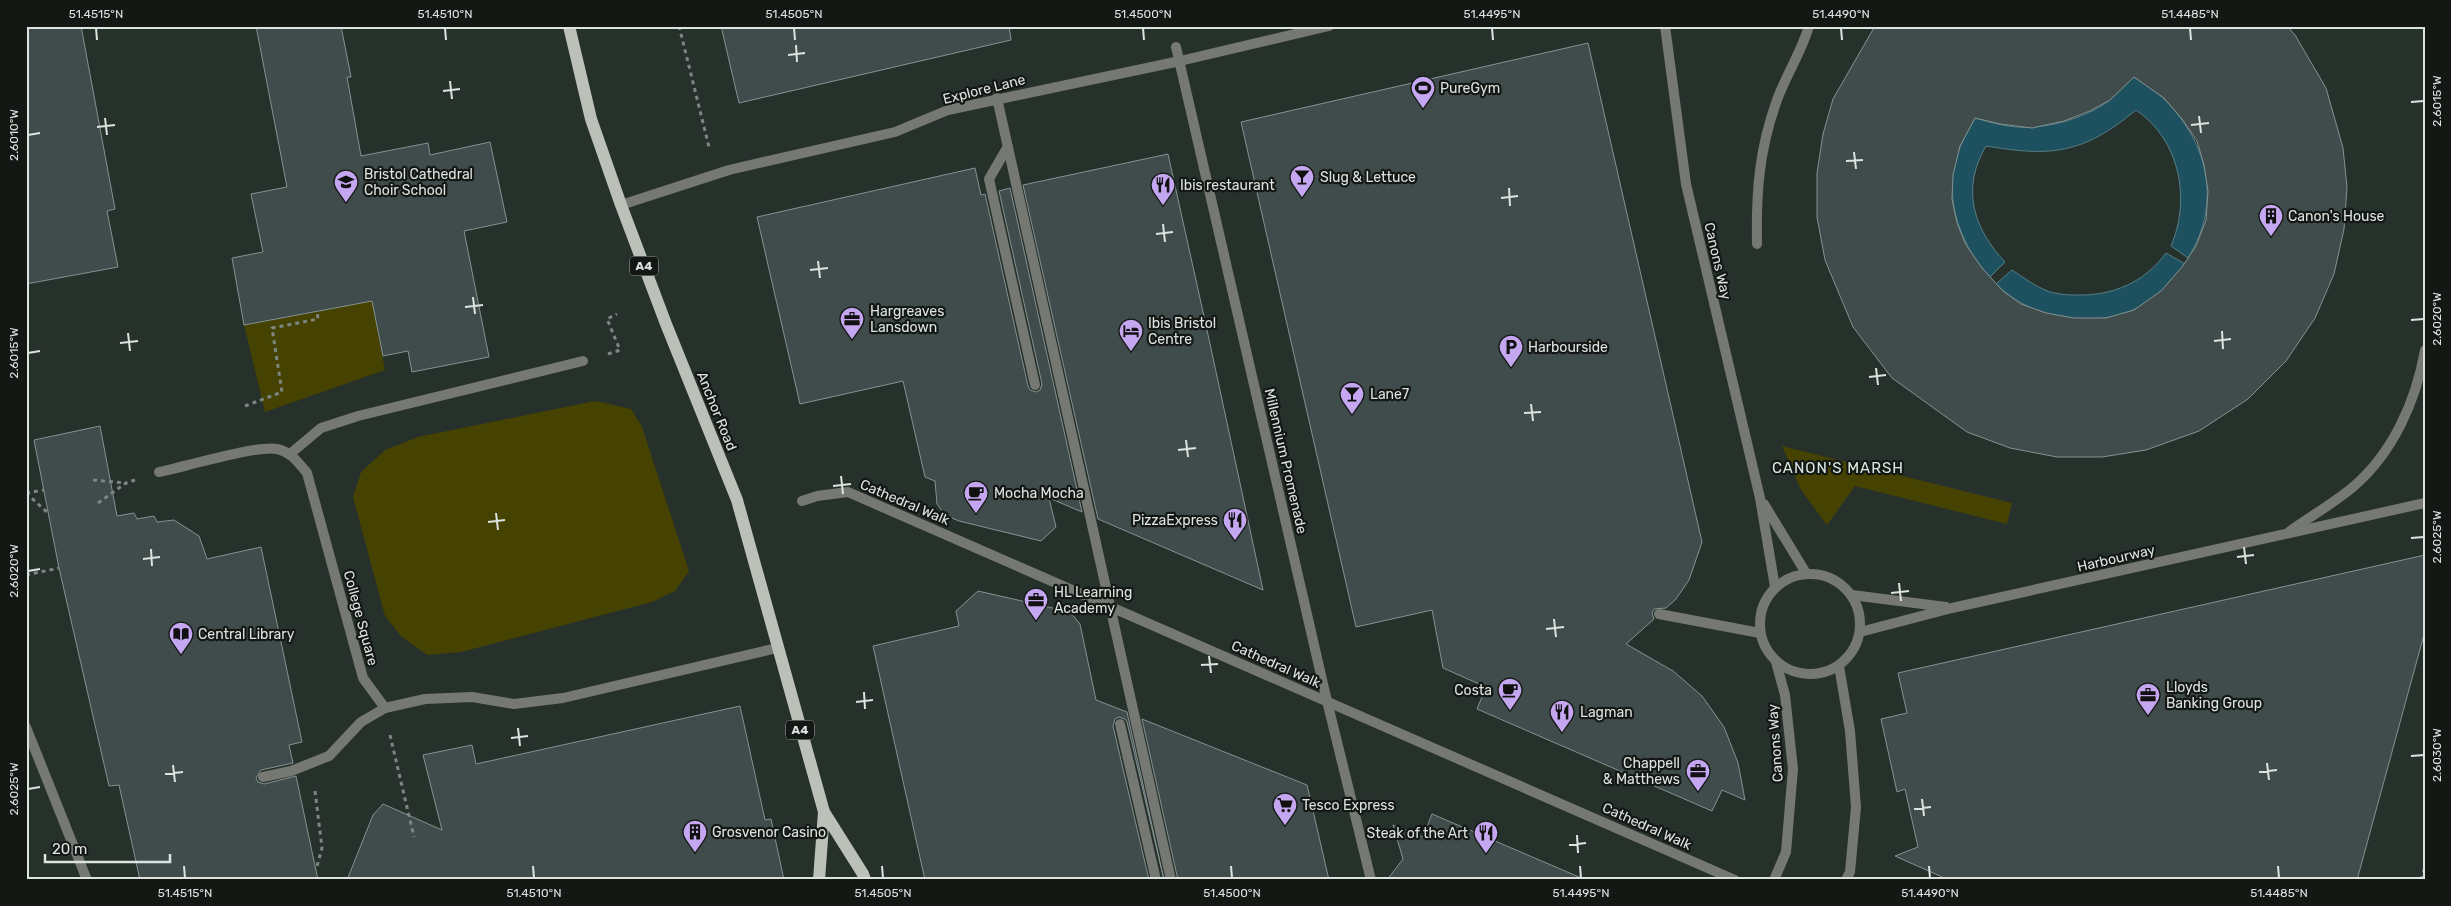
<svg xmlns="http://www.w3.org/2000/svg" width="2451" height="906" font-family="Rubik,sans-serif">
<rect width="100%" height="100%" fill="#27312c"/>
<g fill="#464201">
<path d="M 372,300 L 385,370 L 265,412 L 244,325 Z"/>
<path d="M 595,401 L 631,409 L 642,427 L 689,571 L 675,591 L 652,602 L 461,652 L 427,655 L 401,636 L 385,616 L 353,497 L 361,472 L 385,450 L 418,437 Z"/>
<path d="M 1782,446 L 2012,503 L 2007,524 L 1855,486 L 1827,525 L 1801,490 Z"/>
</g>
<g fill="#1d515f" stroke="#577d85">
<path d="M 2134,77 C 2144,84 2156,91 2165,100 C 2209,145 2222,203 2188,258 L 2171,246 C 2191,199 2180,140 2136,110 C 2083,154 2052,157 1986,146 C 1961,188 1973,228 2005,262 L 1990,277 C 1957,242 1941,190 1961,145 C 1965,136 1970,127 1975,118 C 1993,123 2013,129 2032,127 C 2057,126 2092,115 2111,99 C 2119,92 2126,84 2134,77 Z"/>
<path d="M 2166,253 L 2185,264 C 2173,281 2152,302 2133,310 C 2089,329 2030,318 1996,284 L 2012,270 C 2023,277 2033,285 2045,290 C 2054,294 2066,295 2076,295 C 2112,296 2144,283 2166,253 Z"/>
</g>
<g fill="#404c4b" stroke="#849291" fill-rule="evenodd">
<path d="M 26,26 L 81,26 L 115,209 L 107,211 L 118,267 L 26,284 Z"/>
<path d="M 256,26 L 341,26 L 351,77 L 347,77 L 361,156 L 428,143 L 430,155 L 490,142 L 507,222 L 464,231 L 489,357 L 412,372 L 408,351 L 383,356 L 372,301 L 244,325 L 232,258 L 263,252 L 251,194 L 287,187 Z"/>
<path d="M 721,26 L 1009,26 L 1011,40 L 739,103 Z"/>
<path d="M 1875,26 L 2287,26 L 2295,35 L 2326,88 L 2343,148 L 2347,187 L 2344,229 L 2334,274 L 2315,318 L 2286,361 L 2248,399 L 2199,431 L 2146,450 L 2102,457 L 2057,457 L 2010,448 L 1967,432 L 1892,378 L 1853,327 L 1825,260 L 1817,217 L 1817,173 L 1823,134 L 1833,99 ZM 2134,77 L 2164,98 L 2182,119 L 2197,141 L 2204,165 L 2208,191 L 2206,220 L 2196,246 L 2182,267 L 2161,291 L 2134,310 L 2106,318 L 2074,318 L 2046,313 L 2021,304 L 2003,291 L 1982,268 L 1966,245 L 1957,223 L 1952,199 L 1953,175 L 1960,146 L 1975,118 L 2000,124 L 2032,128 L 2064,121 L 2090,111 L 2110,100 Z"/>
<path d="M 1588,43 L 1702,542 L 1689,580 L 1676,599 L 1666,608 L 1654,609 L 1652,613 L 1654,619 L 1626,644 L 1673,671 L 1702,696 L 1724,727 L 1738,763 L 1745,800 L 1722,790 L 1712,811 L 1477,709 L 1486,687 L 1443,668 L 1432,610 L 1356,627 L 1241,122 Z"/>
<path d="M 1168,154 L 1207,330 L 1263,590 L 1098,519 L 1023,185 Z"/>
<path d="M 975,168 L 981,195 L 985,194 L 1028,386 L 1030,390 L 1036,392 L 1040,390 L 1042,384 L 999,191 L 1010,188 L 1082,512 L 1049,498 L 1056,527 L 1041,541 L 959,521 L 945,515 L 937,504 L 935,481 L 925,477 L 903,381 L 800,404 L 757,217 Z"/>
<path d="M 100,426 L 117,516 L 134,513 L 137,519 L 154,516 L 157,522 L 174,520 L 199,536 L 207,559 L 261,547 L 302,742 L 289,745 L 293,763 L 261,770 L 256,778 L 258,782 L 264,784 L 296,776 L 318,880 L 140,880 L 119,785 L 109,786 L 59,568 L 34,440 Z"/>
<path d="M 2425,555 L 2425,631 L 2357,880 L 1949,880 L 1895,856 L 1918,847 L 1905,789 L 1897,792 L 1881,719 L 1907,713 L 1898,673 Z"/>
<path d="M 978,591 L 1070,612 L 1080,624 L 1096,700 L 1127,712 L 1164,880 L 1127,722 L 1125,719 L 1119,717 L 1115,719 L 1113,726 L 1149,880 L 925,880 L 873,646 L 959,626 L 956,611 Z"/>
<path d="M 740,706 L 765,820 L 771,819 L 784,880 L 347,880 L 373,815 L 383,804 L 442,830 L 423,755 L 472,745 L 476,764 Z"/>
<path d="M 1142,719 L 1307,785 L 1329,880 L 1178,880 Z"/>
<path d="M 1432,814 L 1586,880 L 1387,880 L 1403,859 L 1393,825 L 1423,837 Z"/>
</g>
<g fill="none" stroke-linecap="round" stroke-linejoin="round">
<g stroke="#7e8682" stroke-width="3" stroke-dasharray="4 4" stroke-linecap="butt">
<path d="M 679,26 L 709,147"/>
<path d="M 608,354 L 620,350 L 607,319 L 617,314"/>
<path d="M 245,406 L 282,392 L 272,328 L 318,319 L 317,311"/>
<path d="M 93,480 L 125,483"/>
<path d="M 26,493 L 48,513"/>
<path d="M 26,493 L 44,490"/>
<path d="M 98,503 L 126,483 L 135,480"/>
<path d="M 26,575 L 59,568"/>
<path d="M 390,735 L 414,837"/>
<path d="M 315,791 L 322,848 L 316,870"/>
<path d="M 2421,880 L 2425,867"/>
</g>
<g stroke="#757873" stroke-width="10">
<path d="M 997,98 L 1171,880"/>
<path d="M 1007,148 L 989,179 L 1035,385"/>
<path d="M 621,205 L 729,170 L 895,132 L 948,110 L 1180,61 L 1329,26"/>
<path d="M 1757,244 C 1756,192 1759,150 1777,100 C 1786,75 1801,53 1809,26"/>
<path d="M 290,454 L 321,428 L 358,416 L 583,361"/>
<path d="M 1659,614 L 1760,633"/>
<path d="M 1120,724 L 1156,880"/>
<path d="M 263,777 L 291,771 L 329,756 L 361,722 L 385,708"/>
</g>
<g stroke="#757873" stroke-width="10">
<path d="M 1665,26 L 1686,184 L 1760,498 L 1775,587"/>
<path d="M 1176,47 L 1327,701 L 1371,880"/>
<path d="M 159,472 C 184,467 256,445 277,449 C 291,452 298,462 307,473 L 363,678 L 385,708 L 425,699 L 472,697 L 514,704 L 563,698 L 777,648"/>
<path d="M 802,501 L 817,496 L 848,492 L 1735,880"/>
<path d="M 1764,504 L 1806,573"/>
<path d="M 2290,531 C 2311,516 2334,503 2353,487 C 2393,453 2416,401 2425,350"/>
<circle cx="1810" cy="624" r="50"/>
<path d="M 1852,595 L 1946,607"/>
<path d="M 1860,632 L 1952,608 L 2425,503"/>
<path d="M 1839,666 L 1850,731 L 1856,807 L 1850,872 L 1846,880"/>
<path d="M 26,727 L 87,880"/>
<path d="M 1774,880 L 1786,852 L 1793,769 L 1785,695 L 1776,662"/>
</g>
<g stroke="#bbc1b8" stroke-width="12">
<path d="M 569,26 L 591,119 L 621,205 L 666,324 L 737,500 L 824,812 L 863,874 L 865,880"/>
<path d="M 819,880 L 824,812"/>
</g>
</g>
<path fill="none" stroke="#dde3df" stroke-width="2" d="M 96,28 L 97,40M 445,28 L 446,40M 794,28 L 795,40M 1143,28 L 1144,40M 1492,28 L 1493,40M 1841,28 L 1842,40M 2190,28 L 2191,40M 796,45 L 797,62M 788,55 L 805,53M 450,81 L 452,99M 443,91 L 460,89M 2411,102 L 2424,101M 2199,116 L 2201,133M 105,118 L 107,135M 2191,125 L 2209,123M 97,127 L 115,125M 28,135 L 40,133M 1854,152 L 1856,169M 1846,161 L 1863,160M 1509,188 L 1510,206M 1501,198 L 1518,196M 1163,224 L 1165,242M 1156,234 L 1173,232M 818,261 L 820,278M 810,270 L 828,268M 473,297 L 475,314M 465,307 L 483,305M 2411,320 L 2424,319M 2222,331 L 2223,349M 128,333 L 130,351M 2214,341 L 2231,339M 120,343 L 138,341M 28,353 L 40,351M 1876,368 L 1878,385M 1869,377 L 1886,375M 1531,404 L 1533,421M 1524,413 L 1541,412M 1186,440 L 1188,457M 1178,450 L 1196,448M 841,476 L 843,494M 833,486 L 851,484M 496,513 L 498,530M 488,522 L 505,520M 2411,538 L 2424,537M 2244,547 L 2246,564M 151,549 L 152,566M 2237,557 L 2254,555M 143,559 L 160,557M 28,571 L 40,569M 1899,583 L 1901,601M 1891,593 L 1909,591M 1554,619 L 1556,637M 1546,629 L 1564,627M 1209,656 L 1211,673M 1201,665 L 1218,664M 864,692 L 865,709M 856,702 L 873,700M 518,728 L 520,746M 511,738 L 528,736M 2411,756 L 2424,755M 2267,763 L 2269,780M 173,765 L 175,782M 2259,772 L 2277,770M 165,774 L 183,772M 28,789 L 40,787M 1922,799 L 1924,816M 1914,809 L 1931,807M 1577,835 L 1578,853M 1569,845 L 1586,843M 184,866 L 185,878M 533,866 L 534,878M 882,866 L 883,878M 1231,866 L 1232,878M 1580,866 L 1581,878M 1929,866 L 1930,878M 2278,866 L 2279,878"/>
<defs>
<symbol id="stadium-pin" viewBox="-11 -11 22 30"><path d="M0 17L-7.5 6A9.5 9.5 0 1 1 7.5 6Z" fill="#c5a6f0" stroke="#131815"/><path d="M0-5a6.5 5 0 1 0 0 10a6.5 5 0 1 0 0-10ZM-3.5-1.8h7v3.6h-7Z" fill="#111"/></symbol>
<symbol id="bar-pin" viewBox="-11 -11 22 30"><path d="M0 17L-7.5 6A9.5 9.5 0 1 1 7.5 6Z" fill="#c5a6f0" stroke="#131815"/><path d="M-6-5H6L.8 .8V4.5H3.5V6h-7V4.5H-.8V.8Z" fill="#111"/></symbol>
<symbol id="school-pin" viewBox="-11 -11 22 30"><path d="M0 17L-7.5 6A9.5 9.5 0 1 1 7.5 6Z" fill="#c5a6f0" stroke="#131815"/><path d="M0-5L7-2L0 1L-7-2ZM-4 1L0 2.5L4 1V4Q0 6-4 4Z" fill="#111"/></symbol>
<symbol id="restaurant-pin" viewBox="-11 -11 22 30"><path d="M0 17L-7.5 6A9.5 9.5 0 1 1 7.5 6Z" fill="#c5a6f0" stroke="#131815"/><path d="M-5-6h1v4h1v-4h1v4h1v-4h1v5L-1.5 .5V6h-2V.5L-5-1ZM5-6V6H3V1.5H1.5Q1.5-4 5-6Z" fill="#111"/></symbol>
<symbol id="building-pin" viewBox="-11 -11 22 30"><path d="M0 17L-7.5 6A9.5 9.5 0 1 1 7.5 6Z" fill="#c5a6f0" stroke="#131815"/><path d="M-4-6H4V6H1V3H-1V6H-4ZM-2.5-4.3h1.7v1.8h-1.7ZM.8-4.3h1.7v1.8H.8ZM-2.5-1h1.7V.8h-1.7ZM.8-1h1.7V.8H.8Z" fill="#111"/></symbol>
<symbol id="office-pin" viewBox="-11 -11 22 30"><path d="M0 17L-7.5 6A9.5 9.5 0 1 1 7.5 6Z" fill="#c5a6f0" stroke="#131815"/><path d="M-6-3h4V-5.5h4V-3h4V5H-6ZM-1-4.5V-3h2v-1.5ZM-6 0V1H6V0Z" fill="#111"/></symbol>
<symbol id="hotel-pin" viewBox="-11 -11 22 30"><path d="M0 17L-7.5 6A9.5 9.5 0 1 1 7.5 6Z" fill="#c5a6f0" stroke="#131815"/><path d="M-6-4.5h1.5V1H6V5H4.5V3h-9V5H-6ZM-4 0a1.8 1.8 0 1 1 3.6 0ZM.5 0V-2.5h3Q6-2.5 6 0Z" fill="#111"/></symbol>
<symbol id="parking-pin" viewBox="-11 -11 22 30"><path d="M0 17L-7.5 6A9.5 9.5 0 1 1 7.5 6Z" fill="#c5a6f0" stroke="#131815"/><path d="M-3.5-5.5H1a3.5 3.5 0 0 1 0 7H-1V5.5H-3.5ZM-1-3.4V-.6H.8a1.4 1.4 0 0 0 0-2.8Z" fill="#111"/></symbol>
<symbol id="cafe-pin" viewBox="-11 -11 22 30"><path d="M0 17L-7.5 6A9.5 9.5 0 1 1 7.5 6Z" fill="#c5a6f0" stroke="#131815"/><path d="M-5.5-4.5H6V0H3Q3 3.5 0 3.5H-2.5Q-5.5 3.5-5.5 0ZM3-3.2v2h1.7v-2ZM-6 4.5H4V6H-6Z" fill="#111"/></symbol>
<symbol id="library-pin" viewBox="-11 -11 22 30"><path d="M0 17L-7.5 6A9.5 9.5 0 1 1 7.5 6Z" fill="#c5a6f0" stroke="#131815"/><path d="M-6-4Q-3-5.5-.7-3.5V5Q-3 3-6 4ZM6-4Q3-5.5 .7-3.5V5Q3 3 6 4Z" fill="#111"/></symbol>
<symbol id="supermarket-pin" viewBox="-11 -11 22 30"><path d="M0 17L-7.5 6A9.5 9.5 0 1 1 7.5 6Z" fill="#c5a6f0" stroke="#131815"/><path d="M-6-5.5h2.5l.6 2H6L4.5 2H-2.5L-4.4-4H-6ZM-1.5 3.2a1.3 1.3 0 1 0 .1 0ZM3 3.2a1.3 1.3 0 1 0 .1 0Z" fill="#111"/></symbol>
</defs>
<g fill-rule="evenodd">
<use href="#stadium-pin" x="1409" y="74" width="28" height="38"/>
<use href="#bar-pin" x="1288" y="163" width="28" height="38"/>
<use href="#school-pin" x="332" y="168" width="28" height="38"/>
<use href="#restaurant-pin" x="1149" y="171" width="28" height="38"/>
<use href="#building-pin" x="2257" y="202" width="28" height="38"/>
<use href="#office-pin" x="838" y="305" width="28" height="38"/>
<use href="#hotel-pin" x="1117" y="317" width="28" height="38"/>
<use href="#parking-pin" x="1497" y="333" width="28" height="38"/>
<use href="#bar-pin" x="1338" y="380" width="28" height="38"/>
<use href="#cafe-pin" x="962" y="479" width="28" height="38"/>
<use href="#restaurant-pin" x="1221" y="506" width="28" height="38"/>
<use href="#office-pin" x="1022" y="586" width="28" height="38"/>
<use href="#library-pin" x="167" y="620" width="28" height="38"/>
<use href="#cafe-pin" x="1496" y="676" width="28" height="38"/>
<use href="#office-pin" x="2134" y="681" width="28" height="38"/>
<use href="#restaurant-pin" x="1548" y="698" width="28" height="38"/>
<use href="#office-pin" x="1684" y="757" width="28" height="38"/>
<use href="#supermarket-pin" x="1271" y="791" width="28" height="38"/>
<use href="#building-pin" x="681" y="818" width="28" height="38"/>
<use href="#restaurant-pin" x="1472" y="819" width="28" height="38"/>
</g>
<g text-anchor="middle" stroke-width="4.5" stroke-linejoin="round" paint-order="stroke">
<g fill="#131815" stroke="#a0a6a2" stroke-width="1">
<rect x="630" y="256.5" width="28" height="19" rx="4"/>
<rect x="786" y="720.5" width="28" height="19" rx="4"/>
</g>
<g font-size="12" font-weight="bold" fill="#dde3df">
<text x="644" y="270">A4</text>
<text x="800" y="734">A4</text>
</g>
<g font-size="14" fill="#dde3df" stroke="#131815" text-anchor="start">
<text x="1440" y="93">PureGym</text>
<text x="364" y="179">Bristol Cathedral<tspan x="364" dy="16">Choir School</tspan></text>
<text x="1320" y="182">Slug &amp; Lettuce</text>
<text x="1180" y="190">Ibis restaurant</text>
<text x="2288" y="221">Canon's House</text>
<text x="870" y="316">Hargreaves<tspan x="870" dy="16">Lansdown</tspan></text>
<text x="1148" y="328">Ibis Bristol<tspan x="1148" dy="16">Centre</tspan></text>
<text x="1528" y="352">Harbourside</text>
<text x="1370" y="399">Lane7</text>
<text x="994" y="498">Mocha Mocha</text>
<text x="1218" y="525" text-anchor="end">PizzaExpress</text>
<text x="1054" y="597">HL Learning<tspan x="1054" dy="16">Academy</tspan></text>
<text x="198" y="639">Central Library</text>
<text x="2166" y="692">Lloyds<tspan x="2166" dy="16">Banking Group</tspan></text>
<text x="1492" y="695" text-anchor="end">Costa</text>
<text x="1580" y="717">Lagman</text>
<text x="1680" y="768" text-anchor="end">Chappell<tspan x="1680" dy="16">&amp; Matthews</tspan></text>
<text x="1302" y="810">Tesco Express</text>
<text x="712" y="837">Grosvenor Casino</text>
<text x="1468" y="838" text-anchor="end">Steak of the Art</text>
</g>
<g font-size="14" fill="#dde3df" stroke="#131815">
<text transform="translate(984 89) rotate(-14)" y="5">Explore Lane</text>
<text transform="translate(1718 261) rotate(77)" y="5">Canons Way</text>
<text transform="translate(717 411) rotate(68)" y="5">Anchor Road</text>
<text transform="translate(1286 461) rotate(77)" y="5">Millennium Promenade</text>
<text transform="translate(905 502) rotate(23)" y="5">Cathedral Walk</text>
<text transform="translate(2116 558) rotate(-13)" y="5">Harbourway</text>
<text transform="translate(361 618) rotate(75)" y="5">College Square</text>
<text transform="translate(1276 664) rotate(24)" y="5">Cathedral Walk</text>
<text transform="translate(1775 743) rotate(-94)" y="5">Canons Way</text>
<text transform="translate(1647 826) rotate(24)" y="5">Cathedral Walk</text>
</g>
<g font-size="15" letter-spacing="1" fill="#dbe7e0" stroke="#131815">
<text x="1838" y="473">CANON'S MARSH</text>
</g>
</g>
<rect width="2451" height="906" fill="none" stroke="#131815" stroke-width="55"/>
<path d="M45 854v8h125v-8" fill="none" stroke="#dde3df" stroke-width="2.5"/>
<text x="52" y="854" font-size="15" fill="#dde3df" stroke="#131815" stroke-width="4" paint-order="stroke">20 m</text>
<rect x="28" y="28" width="2396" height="850" fill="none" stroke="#dde3df" stroke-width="2"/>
<g font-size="12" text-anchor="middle" fill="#dde3df">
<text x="96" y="18">51.4515°N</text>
<text x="445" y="18">51.4510°N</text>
<text x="794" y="18">51.4505°N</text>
<text x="1143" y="18">51.4500°N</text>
<text x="1492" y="18">51.4495°N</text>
<text x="1841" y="18">51.4490°N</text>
<text x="2190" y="18">51.4485°N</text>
<text transform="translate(2437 101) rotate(-90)" y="4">2.6015°W</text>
<text transform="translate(14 135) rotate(-90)" y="4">2.6010°W</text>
<text transform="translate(2437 319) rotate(-90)" y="4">2.6020°W</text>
<text transform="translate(14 353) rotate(-90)" y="4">2.6015°W</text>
<text transform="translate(2437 537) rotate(-90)" y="4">2.6025°W</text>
<text transform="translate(14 571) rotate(-90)" y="4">2.6020°W</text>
<text transform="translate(2437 755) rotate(-90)" y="4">2.6030°W</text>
<text transform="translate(14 789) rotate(-90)" y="4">2.6025°W</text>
<text x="185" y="897">51.4515°N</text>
<text x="534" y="897">51.4510°N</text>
<text x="883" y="897">51.4505°N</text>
<text x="1232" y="897">51.4500°N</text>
<text x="1581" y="897">51.4495°N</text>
<text x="1930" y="897">51.4490°N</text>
<text x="2279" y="897">51.4485°N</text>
</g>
</svg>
